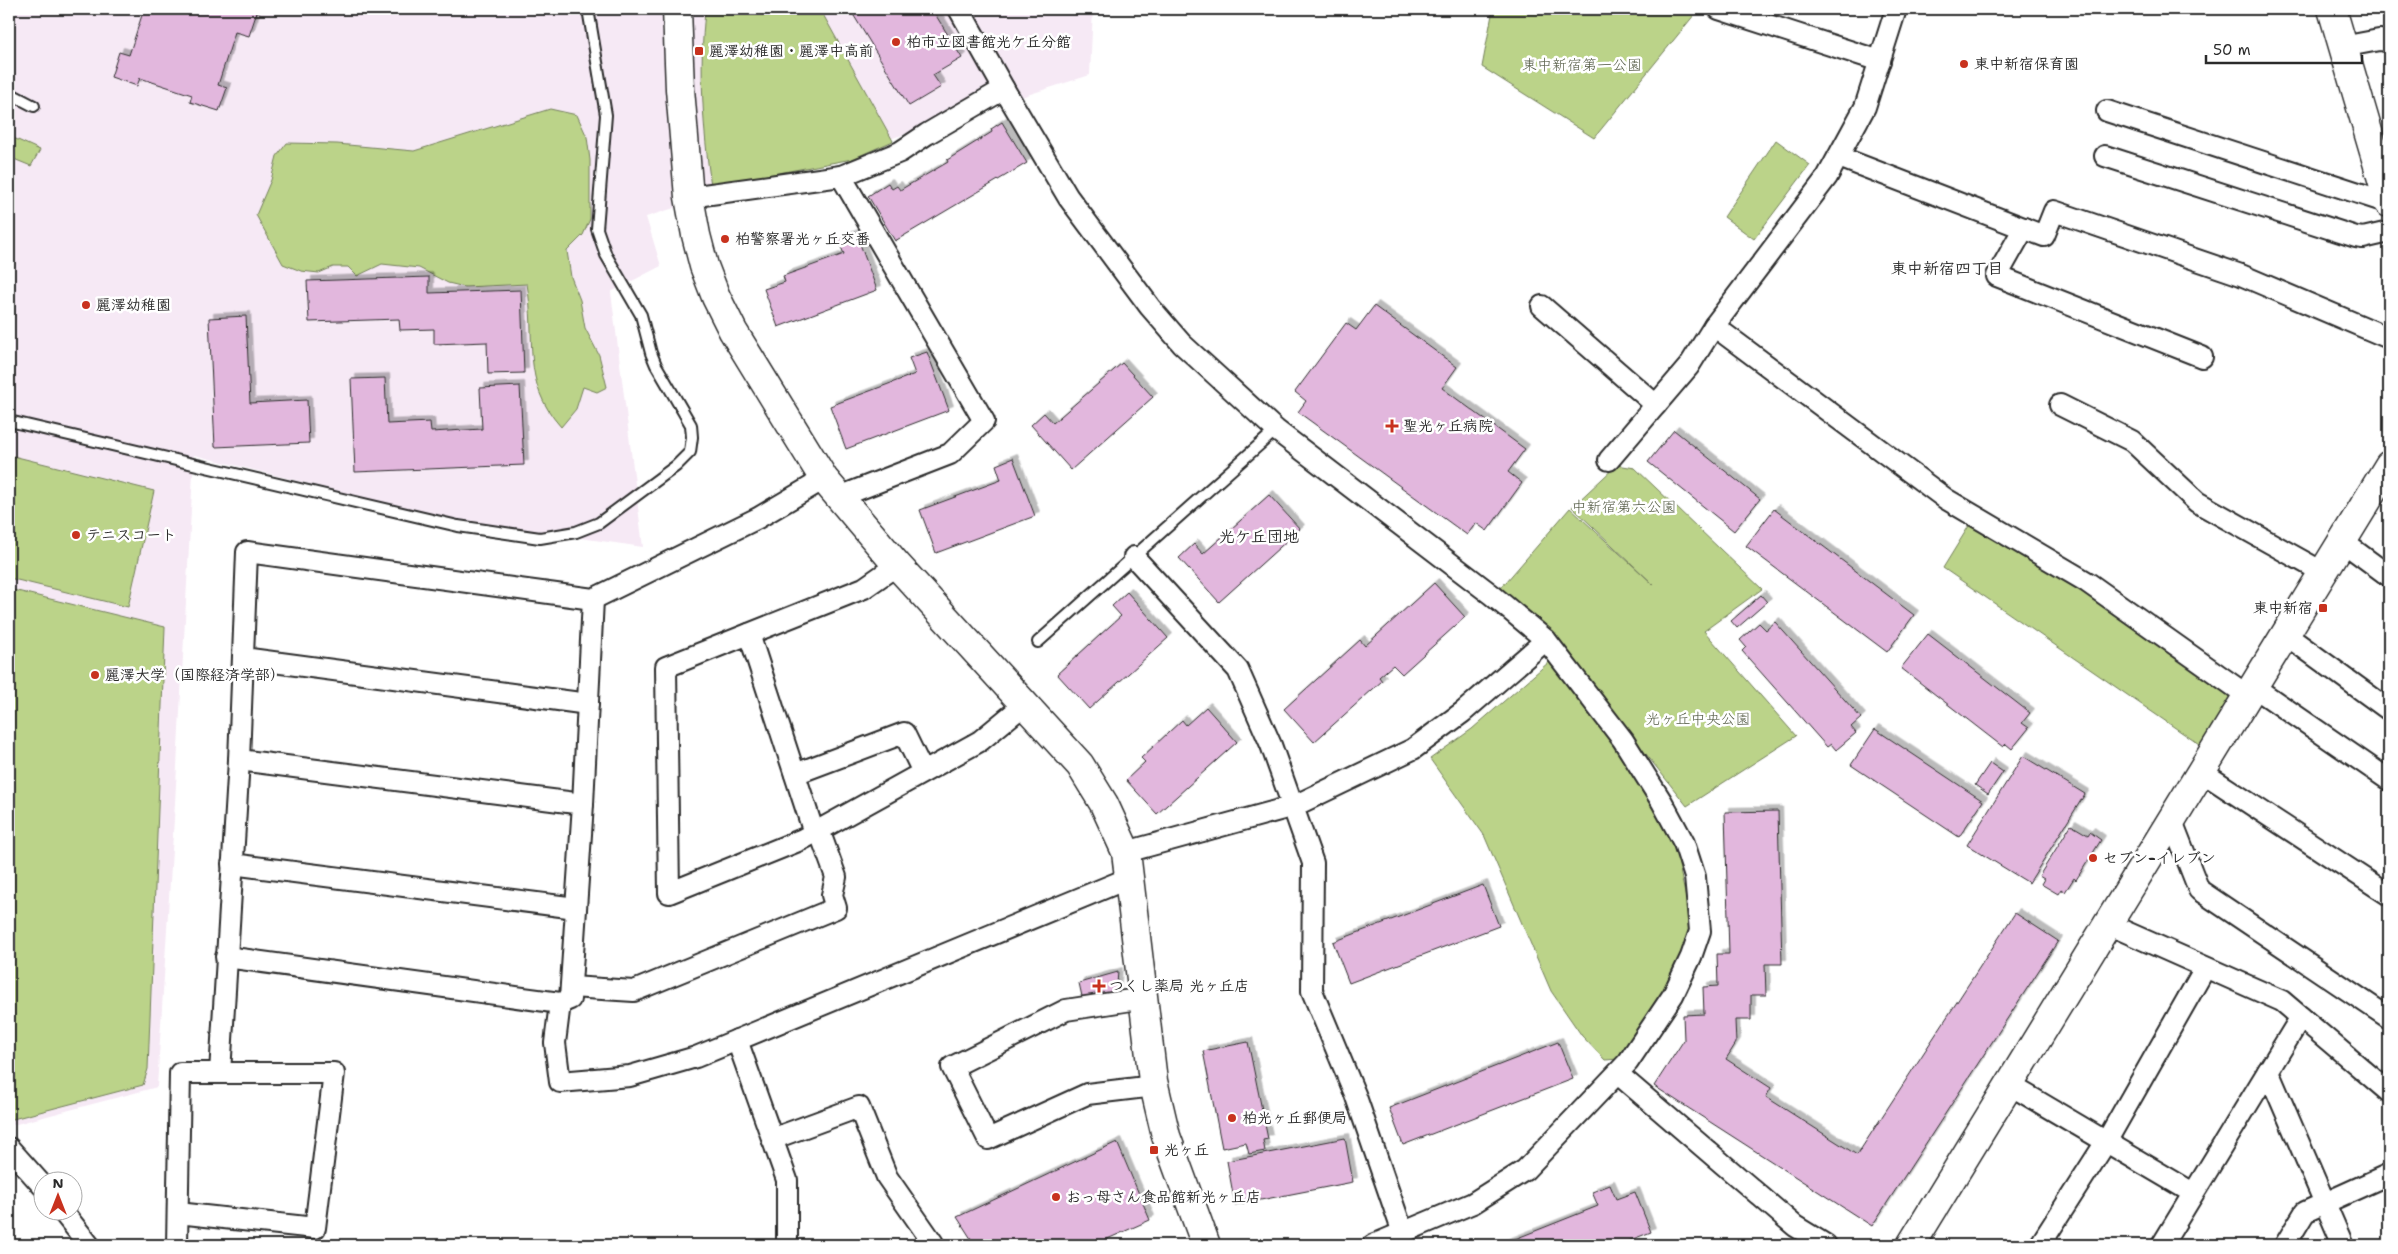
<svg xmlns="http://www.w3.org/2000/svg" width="2398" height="1254" font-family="'Shantell Sans','Klee One',sans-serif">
<defs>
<filter id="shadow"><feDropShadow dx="4.5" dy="-4.5" stdDeviation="0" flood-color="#0004"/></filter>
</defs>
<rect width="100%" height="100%" fill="#fff"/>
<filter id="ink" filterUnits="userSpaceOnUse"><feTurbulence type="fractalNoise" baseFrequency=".02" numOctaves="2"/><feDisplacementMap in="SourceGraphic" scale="10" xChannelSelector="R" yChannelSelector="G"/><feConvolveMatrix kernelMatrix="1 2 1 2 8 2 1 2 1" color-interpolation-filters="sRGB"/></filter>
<g filter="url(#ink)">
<path fill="#f6e9f5" d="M 9,9 L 1093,9 L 1090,75 L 646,217 L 661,266 L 611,292 L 643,547 L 454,520 L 194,455 L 175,803 L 157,1087 L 9,1126 Z"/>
<g fill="#bbd389" stroke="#737f5a">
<path d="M 712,9 L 820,9 L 893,141 L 852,159 L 711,186 C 703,129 699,69 705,12 Z"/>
<path d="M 1493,9 L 1699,9 L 1594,138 L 1482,67 Z"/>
<path d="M 550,109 L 577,115 L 587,137 L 590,160 L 590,219 L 583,235 L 567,251 L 571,277 L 580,300 L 585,328 L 599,355 L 607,387 L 597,392 L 583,387 L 576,409 L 561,427 C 520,381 537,339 527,284 L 465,287 L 448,283 L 419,268 L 382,264 L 357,276 L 348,267 L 333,267 L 319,273 L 301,271 L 283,264 L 256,215 L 271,180 L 277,156 L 287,143 L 337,144 L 414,151 Z"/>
<path d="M 9,136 L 40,150 L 31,166 L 9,157 Z"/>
<path d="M 1776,140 L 1810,165 L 1754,239 L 1724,217 Z"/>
<path d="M 9,455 L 154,491 L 128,607 L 9,578 Z"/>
<path d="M 1617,465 L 1635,468 L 1762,589 L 1704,631 L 1796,736 L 1687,806 L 1564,650 L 1500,589 L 1570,508 L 1654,585 L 1572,507 Z"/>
<path d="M 1972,521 L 2085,588 L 2228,690 L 2230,697 L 2203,747 L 1943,568 Z"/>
<path d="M 9,589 L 165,627 L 148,1069 L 143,1085 L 9,1120 Z"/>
<path d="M 1549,662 L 1599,723 L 1660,816 L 1675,847 L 1688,908 L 1689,930 L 1681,956 L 1665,990 L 1619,1059 L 1605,1060 L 1582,1036 L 1551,991 L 1484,835 L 1430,759 L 1472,729 Z"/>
</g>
<g fill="#e2b7dd" stroke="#2b2b2b" filter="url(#shadow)">
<path d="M 144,9 L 258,9 L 249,36 L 235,32 L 218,85 L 227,88 L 219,111 L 190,102 L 192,95 L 140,78 L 137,86 L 111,77 L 119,52 L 129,55 Z"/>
<path d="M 310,9 L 455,9 L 455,10 L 310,11 Z"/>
<path d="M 855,9 L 932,9 L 962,58 L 933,75 L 941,87 L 909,106 L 851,11 Z"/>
<path d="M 1002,122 L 1027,163 L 895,241 L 868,196 L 888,183 L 892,189 L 897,186 L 900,190 L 948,162 L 947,160 L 992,132 L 991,129 Z"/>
<path d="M 856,233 L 877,290 L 778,327 L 764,289 L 785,282 L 783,276 L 844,254 L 838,240 Z"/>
<path d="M 429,277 L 429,293 L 521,290 L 524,373 L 488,374 L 487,342 L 434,344 L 434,329 L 400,330 L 399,319 L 309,322 L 307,281 Z"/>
<path d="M 1374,306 L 1457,367 L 1442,388 L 1525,449 L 1508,472 L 1522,483 L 1487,531 L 1476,523 L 1467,535 L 1298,412 L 1306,401 L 1295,392 L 1346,323 L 1356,330 Z"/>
<path d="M 246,316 L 250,403 L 307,400 L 309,443 L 215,447 L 209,318 Z"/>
<path d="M 927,352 L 949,410 L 846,449 L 830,406 L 915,374 L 909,358 Z"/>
<path d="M 1122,363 L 1153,397 L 1071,470 L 1031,425 L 1044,413 L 1053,423 Z"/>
<path d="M 385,378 L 387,424 L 430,422 L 431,432 L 482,429 L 480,388 L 520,386 L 524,465 L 355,472 L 351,379 Z"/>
<path d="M 1674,430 L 1760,499 L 1734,531 L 1648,462 Z"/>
<path d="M 1013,458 L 1035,516 L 936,553 L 920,510 L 1001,480 L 996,465 Z"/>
<path d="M 1269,495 L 1300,529 L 1219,602 L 1179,558 L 1194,544 L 1203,554 Z"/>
<path d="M 1774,509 L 1914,615 L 1887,652 L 1746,546 Z"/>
<path d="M 1434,583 L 1465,617 L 1402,674 L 1393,665 L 1379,677 L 1382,681 L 1314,742 L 1284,709 L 1360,640 L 1365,646 Z"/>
<path d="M 1127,592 L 1168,638 L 1089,709 L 1057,674 L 1121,616 L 1112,606 Z"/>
<path d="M 1761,595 L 1767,602 L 1737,628 L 1731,621 Z"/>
<path d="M 1775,622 L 1861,718 L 1851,727 L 1856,733 L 1836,750 L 1831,744 L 1827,747 L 1742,651 L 1746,647 L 1740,640 L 1759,623 L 1766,630 Z"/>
<path d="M 1928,634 L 2030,713 L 2022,723 L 2029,728 L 2012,749 L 2006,744 L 2003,747 L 1901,668 Z"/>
<path d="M 1206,707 L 1237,742 L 1157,814 L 1126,780 L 1145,762 L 1141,758 L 1182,720 L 1186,725 Z"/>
<path d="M 1875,729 L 1983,801 L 1959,837 L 1851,765 Z"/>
<path d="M 2023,756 L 2085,794 L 2029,883 L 1967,845 Z"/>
<path d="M 1990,763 L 2003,772 L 1988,794 L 1975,785 Z"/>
<path d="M 1778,811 L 1782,964 L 1765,964 L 1766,995 L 1751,995 L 1751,1020 L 1735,1020 L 1736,1043 L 1726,1059 L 1771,1088 L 1766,1097 L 1857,1155 L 2015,913 L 2058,941 L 1872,1226 L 1654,1086 L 1684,1040 L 1683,1015 L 1704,1014 L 1703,987 L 1718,986 L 1717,954 L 1729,954 L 1725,812 Z"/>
<path d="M 2071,825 L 2088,835 L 2090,832 L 2101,840 L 2076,880 L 2074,878 L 2065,892 L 2061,889 L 2058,894 L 2041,884 L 2044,879 L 2039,876 Z"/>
<path d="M 1483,885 L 1499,926 L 1349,983 L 1333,942 Z"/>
<path d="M 1118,972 L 1116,995 L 1083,1001 L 1079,983 Z"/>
<path d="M 1248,1042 L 1268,1139 L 1263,1140 L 1265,1151 L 1249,1154 L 1246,1143 L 1222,1148 L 1203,1051 Z"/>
<path d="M 1558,1042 L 1573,1079 L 1403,1145 L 1389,1108 Z"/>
<path d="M 1345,1138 L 1353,1182 L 1235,1205 L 1227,1161 Z"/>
<path d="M 1117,1142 L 1150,1220 L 1094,1245 L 975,1245 L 957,1217 Z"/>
<path d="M 1610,1185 L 1616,1199 L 1635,1192 L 1651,1232 L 1618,1245 L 1500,1245 L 1598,1206 L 1592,1192 Z"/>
</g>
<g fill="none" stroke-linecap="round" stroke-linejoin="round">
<defs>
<g id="lane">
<path d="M 9,93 L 34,106"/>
<path d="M 9,421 L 458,526 L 540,538 L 576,532 L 599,523 L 676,466 L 690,452 L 692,437 L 691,425 L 656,365 L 651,353 L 641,315 L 606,255 L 597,229 L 606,115 L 588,9"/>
<path d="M 1038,642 L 1276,430"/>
</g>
<g id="street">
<path d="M 959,9 L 1004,89 L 1068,197 L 1150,307 L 1182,344 L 1276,430 L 1492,595 L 1546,640 L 1623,740 L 1662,802 L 1684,843 L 1695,877 L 1700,931 L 1691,957 L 1673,995 L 1628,1062 L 1525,1170 L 1473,1203 L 1373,1245"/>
<path d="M 1719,9 L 1880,61"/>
<path d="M 1896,9 L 1865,107 L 1827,177 L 1714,326 L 1946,499 L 2087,582 L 2248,696"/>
<path d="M 2342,47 L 2379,40 L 2389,41"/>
<path d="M 2107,111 L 2389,203"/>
<path d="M 2105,156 L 2356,237 L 2363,238 L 2389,232"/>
<path d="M 1839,157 L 2044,236 L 2054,211 L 2241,275 L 2389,338"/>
<path d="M 689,197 L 841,176 L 900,152 L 927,134 L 1004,89"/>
<path d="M 2024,228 L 1997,276 L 2202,357"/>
<path d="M 1542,306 L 1656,405"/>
<path d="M 2060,405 L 2132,441 L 2197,502 L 2324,573"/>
<path d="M 1609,460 L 1689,366 L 1714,326"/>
<path d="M 839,497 L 950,454 L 984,421 L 841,176"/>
<path d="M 2343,542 L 2389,576"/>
<path d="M 1134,557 L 1238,670 L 1271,745 L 1313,863 L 1312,991 L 1355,1094 L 1403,1233"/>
<path d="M 897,565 L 864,588 L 666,667 L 669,893 L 803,839 L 980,741 L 1025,704"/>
<path d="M 749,634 L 814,833"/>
<path d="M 2286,635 L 2389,710"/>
<path d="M 243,658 L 588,704"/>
<path d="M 2254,687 L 2389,780"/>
<path d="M 239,760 L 583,804"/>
<path d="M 2202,772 L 2389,895"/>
<path d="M 795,774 L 904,733 L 923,772"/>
<path d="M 2172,821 L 2199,890 L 2389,1018"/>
<path d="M 1126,852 L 1294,806 L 1413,749 L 1463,712 L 1546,640"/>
<path d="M 232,864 L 576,908"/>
<path d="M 2108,924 L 2282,1001 L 2389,1092"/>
<path d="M 226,957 L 560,1003 L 570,999 L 583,804 L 593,599"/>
<path d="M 571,987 L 634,991 L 836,908 L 832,895 L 836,877 L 819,830"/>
<path d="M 1144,998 L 1066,1010 L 952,1067 L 988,1139 L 1087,1094 L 1154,1086"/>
<path d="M 560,1003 L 555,1043 L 560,1082 L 630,1076 L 696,1057 L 1129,878"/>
<path d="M 737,1040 L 787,1180 L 787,1245"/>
<path d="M 2268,1071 L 2343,1245"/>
<path d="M 220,1073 L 239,760 L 247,552 L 593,599 L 758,518 L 824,479"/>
<path d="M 1618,1074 L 1795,1226 L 1826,1245"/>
<path d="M 2010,1085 L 2193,1193"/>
<path d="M 772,1139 L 859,1107 L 887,1177 L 933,1243 L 930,1245"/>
<path d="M 9,1148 L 42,1185"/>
<path d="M 63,1212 L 89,1245"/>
<path d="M 177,1245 L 180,1073 L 334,1073 L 315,1228 L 178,1213"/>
<path d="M 2040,1245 L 2106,1142 L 2205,968"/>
<path d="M 2162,1245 L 2301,1017"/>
<path d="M 2285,1245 L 2305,1212 L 2389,1174"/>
</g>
<g id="secondary">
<path d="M 677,9 L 680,89 L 689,197 L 696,235 L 704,266 L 716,297 L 733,331 L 824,479 L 897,565 L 1080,765 L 1104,804 L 1126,852 L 1153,1081 L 1166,1136 L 1206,1245"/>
<path d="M 2332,9 L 2389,203"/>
<path d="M 1911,1245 L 2389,465"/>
</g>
</defs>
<use href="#lane" stroke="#2b2b2b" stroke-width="14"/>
<use href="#street" stroke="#2b2b2b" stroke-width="24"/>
<use href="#secondary" stroke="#2b2b2b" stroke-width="31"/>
<use href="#lane" stroke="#fff" stroke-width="10"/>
<use href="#street" stroke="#fff" stroke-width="20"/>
<use href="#secondary" stroke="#fff" stroke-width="28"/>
</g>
</g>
<g fill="#c8321e" stroke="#fff" stroke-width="2">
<circle cx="896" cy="42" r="5"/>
<rect x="694" y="46" width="10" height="10" rx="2.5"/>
<circle cx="1964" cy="64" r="5"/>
<circle cx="725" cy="239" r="5"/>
<circle cx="86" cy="305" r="5"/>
<path d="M1389.5 418.5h5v5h5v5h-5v5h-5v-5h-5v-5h5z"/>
<circle cx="76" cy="535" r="5"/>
<rect x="2318" y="603" width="10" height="10" rx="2.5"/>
<circle cx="95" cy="675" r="5"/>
<circle cx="2093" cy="858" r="5"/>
<path d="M1096.5 978.5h5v5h5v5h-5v5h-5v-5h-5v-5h5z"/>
<circle cx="1232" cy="1118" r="5"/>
<rect x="1149" y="1145" width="10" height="10" rx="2.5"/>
<circle cx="1056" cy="1197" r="5"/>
</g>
<g text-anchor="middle" stroke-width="5" stroke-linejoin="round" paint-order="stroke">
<g font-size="15" font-weight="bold" fill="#2b2b2b" stroke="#fff" text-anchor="start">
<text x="906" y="47">柏市立図書館光ケ丘分館</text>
<text x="709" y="56">麗澤幼稚園・麗澤中高前</text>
<text x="1974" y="69">東中新宿保育園</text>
<text x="735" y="244">柏警察署光ヶ丘交番</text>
<text x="96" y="310">麗澤幼稚園</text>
<text x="1403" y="431">聖光ヶ丘病院</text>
<text x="86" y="540">テニスコート</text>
<text x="2313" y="613" text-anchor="end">東中新宿</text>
<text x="105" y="680">麗澤大学（国際経済学部）</text>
<text x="2103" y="863">セブン-イレブン</text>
<text x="1109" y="991">つくし薬局 光ヶ丘店</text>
<text x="1242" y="1123">柏光ヶ丘郵便局</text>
<text x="1164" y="1155">光ヶ丘</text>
<text x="1066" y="1202">おっ母さん食品館新光ヶ丘店</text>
</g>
<g font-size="15" fill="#565d47" stroke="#fff">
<text x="1582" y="70">東中新宿第一公園</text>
<text x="1624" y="512">中新宿第六公園</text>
<text x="1698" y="724">光ヶ丘中央公園</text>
</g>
<g font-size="16" font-weight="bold" fill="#2b2b2b" stroke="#fff">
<text x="1947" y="274">東中新宿四丁目</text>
<text x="1259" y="542">光ケ丘団地</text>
</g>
</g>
<rect width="2398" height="1254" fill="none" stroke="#fff" stroke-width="30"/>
<rect x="15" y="15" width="2368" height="1224" fill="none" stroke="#2b2b2b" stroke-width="2" filter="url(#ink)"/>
<g transform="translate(58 1196)"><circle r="24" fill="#ffffff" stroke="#aaaaaa"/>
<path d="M0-4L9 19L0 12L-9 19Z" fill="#c8321e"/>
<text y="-8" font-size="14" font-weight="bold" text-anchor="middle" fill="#2b2b2b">N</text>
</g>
<path d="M2206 55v8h156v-8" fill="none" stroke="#2b2b2b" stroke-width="2.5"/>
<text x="2213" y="55" font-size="15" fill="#2b2b2b" stroke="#ffffff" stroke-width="4" paint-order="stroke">50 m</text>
</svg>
